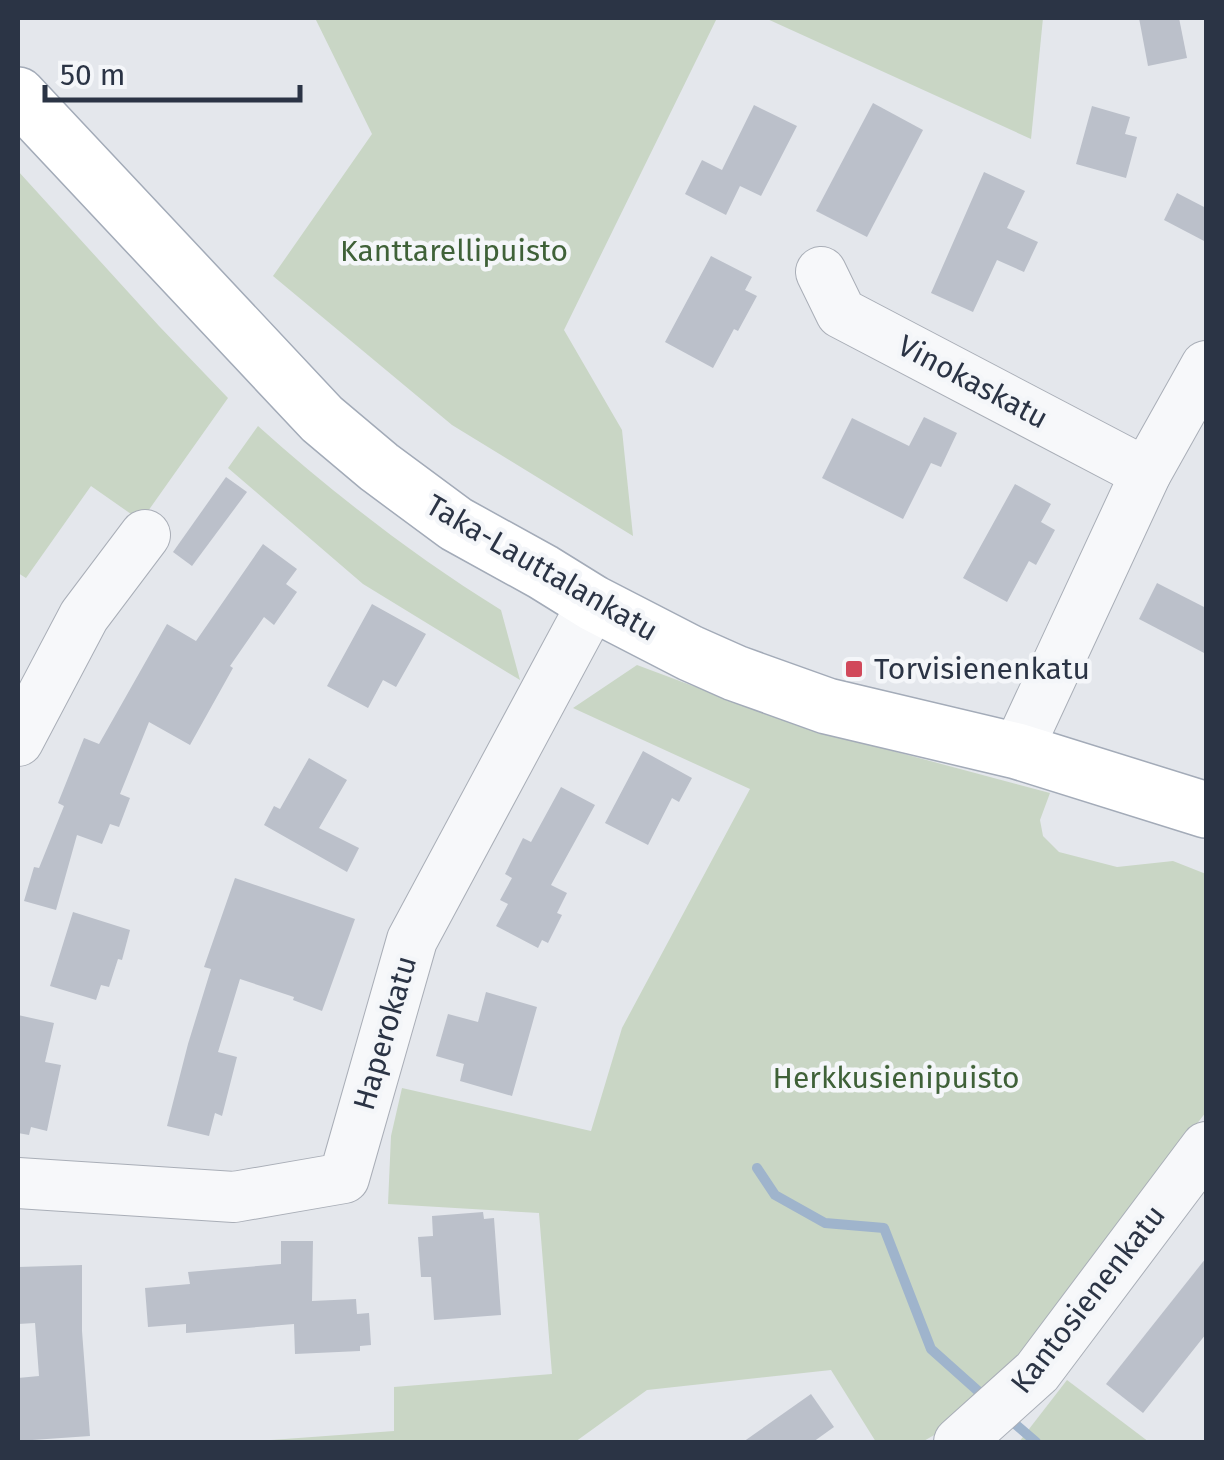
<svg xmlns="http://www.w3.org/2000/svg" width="1224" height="1460" font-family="'Fira Sans',sans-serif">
<rect width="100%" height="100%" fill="#e4e7ec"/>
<g fill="#c9d6c5">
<path d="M 315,18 L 717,18 L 564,330 L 622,430 L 633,536 L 452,425 L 273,276 L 372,134 Z"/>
<path d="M 765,18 L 1043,18 L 1031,139 Z"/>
<path d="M 18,171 L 159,326 L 228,398 L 141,521 L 91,486 L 26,578 L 18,573 Z"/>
<path d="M 258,426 C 334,494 414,556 501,610 L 520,680 L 363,584 L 228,468 Z"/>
<path d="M 637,665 L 803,727 L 1050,793 L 1040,820 L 1043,836 L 1059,852 L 1117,867 L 1173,861 L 1206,874 L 1206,1112 L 1008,1369 L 950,1426 L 922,1442 L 876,1442 L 831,1370 L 647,1390 L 575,1442 L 245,1442 L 394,1431 L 394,1387 L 552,1374 L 539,1213 L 388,1204 L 391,1136 L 402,1088 L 591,1131 L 622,1028 L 750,789 L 573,708 Z"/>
<path d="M 1067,1380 L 1149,1442 L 1019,1442 Z"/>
</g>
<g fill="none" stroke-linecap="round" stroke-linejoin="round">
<g stroke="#9fb4cc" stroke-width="10">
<path d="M 757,1168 L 775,1195 L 825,1223 L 884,1228 L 931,1349 L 987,1399"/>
<path d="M 1007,1417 L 1036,1442"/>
</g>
</g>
<g fill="#bbc0ca">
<path d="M 1139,18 L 1179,18 L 1187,58 L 1148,66 Z"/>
<path d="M 873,103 L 923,130 L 867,237 L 816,211 Z"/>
<path d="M 754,105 L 797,126 L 761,196 L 740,186 L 726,215 L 685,194 L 702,160 L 722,170 Z"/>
<path d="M 1092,106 L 1130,117 L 1125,134 L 1137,137 L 1126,178 L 1076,164 Z"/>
<path d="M 984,172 L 1025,191 L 1007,228 L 1038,242 L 1024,272 L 997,260 L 973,312 L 931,293 Z"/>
<path d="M 1177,193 L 1206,208 L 1206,242 L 1164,220 Z"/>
<path d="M 711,256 L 752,277 L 745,290 L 757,296 L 738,331 L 734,329 L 713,368 L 665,342 Z"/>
<path d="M 924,417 L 957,433 L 941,467 L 931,463 L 903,519 L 822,478 L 852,418 L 909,446 Z"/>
<path d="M 226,477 L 247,492 L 192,566 L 173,552 Z"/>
<path d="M 1015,484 L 1051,504 L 1041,522 L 1055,530 L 1036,565 L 1029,561 L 1007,602 L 963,578 Z"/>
<path d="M 263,544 L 297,569 L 286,584 L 297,592 L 274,625 L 264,617 L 230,666 L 233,668 L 190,745 L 149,722 L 120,794 L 130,798 L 119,827 L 110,824 L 102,844 L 77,835 L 56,910 L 24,901 L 34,867 L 39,868 L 64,806 L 58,803 L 84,738 L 99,744 L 167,624 L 196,641 Z"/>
<path d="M 1157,583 L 1206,608 L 1206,654 L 1139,619 Z"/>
<path d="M 372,604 L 426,634 L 396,687 L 383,680 L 368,708 L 327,686 Z"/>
<path d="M 643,751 L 692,778 L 679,802 L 672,798 L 648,845 L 605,823 Z"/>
<path d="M 309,758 L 347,780 L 319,828 L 359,848 L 347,872 L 264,825 L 274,806 L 280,809 Z"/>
<path d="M 561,787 L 595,805 L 551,885 L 567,893 L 557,913 L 562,915 L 548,943 L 542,940 L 538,948 L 496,926 L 508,904 L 500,900 L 512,878 L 505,874 L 523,838 L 531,842 Z"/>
<path d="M 235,878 L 355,919 L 322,1011 L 293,1000 L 294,997 L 240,979 L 218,1052 L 237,1057 L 222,1116 L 215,1113 L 209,1136 L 167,1126 L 188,1044 L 211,969 L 204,967 Z"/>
<path d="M 73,912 L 130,930 L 122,960 L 118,959 L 109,987 L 101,985 L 96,1000 L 50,986 Z"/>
<path d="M 486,992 L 537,1007 L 512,1096 L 460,1081 L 464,1064 L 436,1056 L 448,1014 L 478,1022 Z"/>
<path d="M 18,1015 L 54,1023 L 45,1062 L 61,1065 L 47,1131 L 31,1127 L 29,1135 L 18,1133 Z"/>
<path d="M 483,1212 L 484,1219 L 494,1218 L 501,1315 L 434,1320 L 431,1277 L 421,1277 L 418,1237 L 433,1236 L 432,1216 Z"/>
<path d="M 281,1241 L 313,1241 L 312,1301 L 356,1299 L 357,1314 L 369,1313 L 371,1345 L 360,1346 L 360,1351 L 295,1354 L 294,1324 L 186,1333 L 186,1324 L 148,1327 L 145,1288 L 190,1284 L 188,1272 L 281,1264 Z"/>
<path d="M 1206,1258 L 1206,1334 L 1143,1413 L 1106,1384 Z"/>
<path d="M 82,1265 L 82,1331 L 90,1436 L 18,1441 L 18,1378 L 39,1376 L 35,1323 L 18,1324 L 18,1267 Z"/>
<path d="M 811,1394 L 834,1427 L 813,1442 L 743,1442 Z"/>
</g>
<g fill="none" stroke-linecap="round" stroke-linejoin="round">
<defs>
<g id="minor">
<path d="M 821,272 L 841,313 L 1146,473"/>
<path d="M 18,741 L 84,616 L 145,535"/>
<path d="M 1017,751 L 1146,473 L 1206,366"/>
<path d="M 18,1183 L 234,1197 L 344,1178 L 412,940 L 593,603"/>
<path d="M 959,1442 L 1037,1372 L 1206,1147"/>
</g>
<path id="major" d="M 18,95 L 322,419 L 379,467 L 456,524 L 543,572 L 593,603 L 690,653 L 735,673 L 827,706 L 1017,751 L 1206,810"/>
</defs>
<use href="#minor" stroke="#a9aeb7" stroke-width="52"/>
<use href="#major" stroke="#a3abb8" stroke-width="58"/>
<use href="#minor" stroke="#f7f8fa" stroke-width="50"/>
<use href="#major" stroke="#fff" stroke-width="55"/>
</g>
<rect fill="#d1495b" stroke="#f4f6f9" stroke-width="4" x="844" y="659" width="20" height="20" rx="5"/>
<g text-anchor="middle" stroke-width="9" stroke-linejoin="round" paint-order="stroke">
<g font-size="30" fill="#3f6138" stroke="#f4f6f9">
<text x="454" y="261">Kanttarellipuisto</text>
<text x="896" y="1088">Herkkusienipuisto</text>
</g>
<g font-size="30" fill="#2b3445" stroke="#f4f6f9">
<text transform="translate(973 382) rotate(28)" y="10">Vinokaskatu</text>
<text transform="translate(542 568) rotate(30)" y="10">Taka-Lauttalankatu</text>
<text transform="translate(385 1033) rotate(-74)" y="10">Haperokatu</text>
<text transform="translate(1088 1299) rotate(-52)" y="10">Kantosienenkatu</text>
</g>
<g font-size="30" fill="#2b3445" stroke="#f4f6f9" text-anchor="start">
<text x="874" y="679">Torvisienenkatu</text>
</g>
</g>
<rect width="1224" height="1460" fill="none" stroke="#2b3445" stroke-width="40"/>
<path d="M45 85v15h255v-15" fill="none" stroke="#2b3445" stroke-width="5"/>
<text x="60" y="85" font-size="30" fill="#2b3445" stroke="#f4f6f9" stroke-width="8" paint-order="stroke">50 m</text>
</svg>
